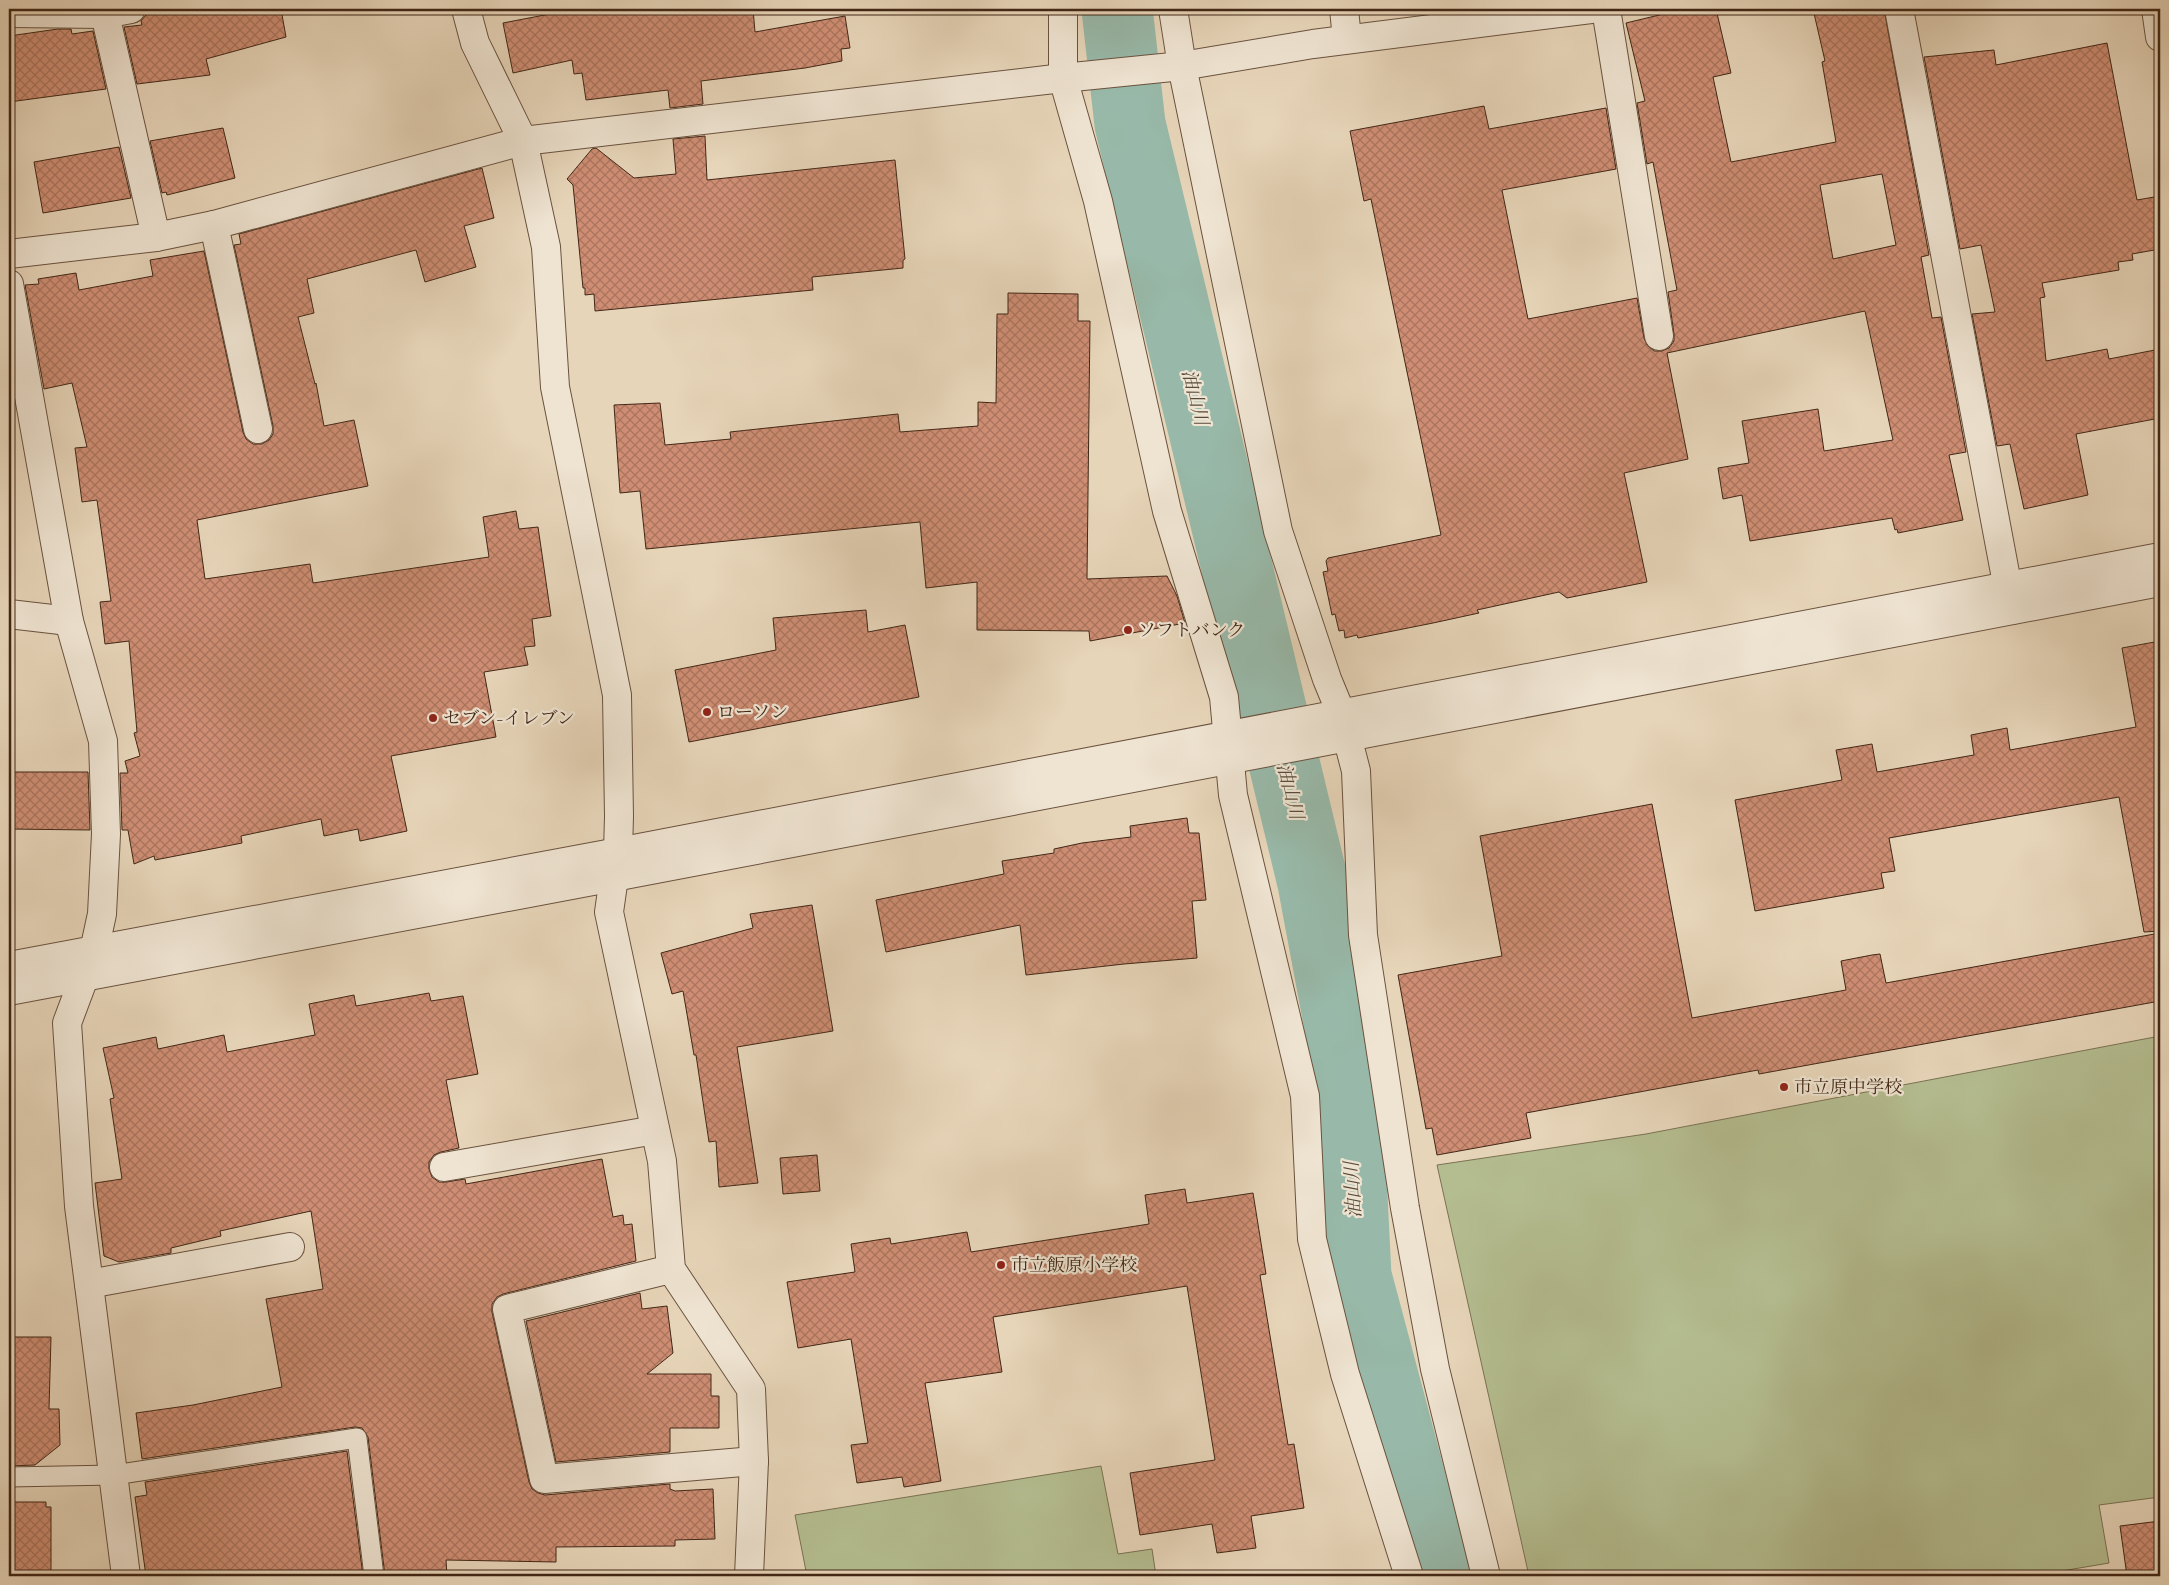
<svg xmlns="http://www.w3.org/2000/svg" width="2169" height="1585" font-family="'Libre Bodoni','Noto Serif JP',serif">
<defs>
<pattern id="building-cross-hatch" width="8" height="8" patternUnits="userSpaceOnUse" patternTransform="scale(1.25)"><rect width="8" height="8" fill="#cf8e74"/><path d="M0 0l8 8M0 8l8-8" fill="none" stroke="#aa745e"/></pattern>
</defs>
<rect width="100%" height="100%" fill="#e7d5b9"/>
<filter id="stains"><feTurbulence type="fractalNoise" baseFrequency=".004" numOctaves="4"/><feColorMatrix values="0 0 0 0 .2 0 0 0 0 .09 0 0 0 0 .02 0 0 0 .5 -.17"/></filter>
<radialGradient id="worn" r=".72"><stop offset=".6" stop-color="#630" stop-opacity="0"/><stop offset="1" stop-color="#630" stop-opacity=".3"/></radialGradient>
<g fill="#b4bd90" stroke="#7a7253">
<path d="M 2160,1036 L 2160,1497 L 2099,1505 L 2109,1563 L 2032,1576 L 1751,1576 L 1750,1573 L 1731,1576 L 1529,1576 L 1437,1165 L 1646,1134 Z"/>
<path d="M 1101,1466 L 1118,1554 L 1152,1549 L 1156,1576 L 807,1576 L 795,1515 Z"/>
</g>
<g fill="none" stroke-linecap="round" stroke-linejoin="round">
<path stroke="#98b9a9" stroke-width="71" d="M 1117,9 L 1130,124 L 1313,883 L 1345,1054 L 1356,1276 L 1436,1576"/>
</g>
<g fill="url(#building-cross-hatch)" stroke="#412716" fill-rule="evenodd">
<path d="M 146,9 L 281,9 L 286,37 L 206,59 L 210,75 L 137,84 L 124,27 L 142,25 L 141,21 L 146,15 Z"/>
<path d="M 576,9 L 753,9 L 755,32 L 845,16 L 850,48 L 841,49 L 842,61 L 805,68 L 701,81 L 703,104 L 670,108 L 668,90 L 586,100 L 582,73 L 574,74 L 572,60 L 513,73 L 503,23 Z"/>
<path d="M 1684,9 L 1716,9 L 1731,73 L 1713,77 L 1731,162 L 1836,142 L 1822,62 L 1825,61 L 1813,9 L 1884,9 L 1929,255 L 1921,257 L 1932,318 L 1941,317 L 1966,452 L 1949,455 L 1963,520 L 1898,533 L 1897,529 L 1895,530 L 1892,518 L 1750,541 L 1742,495 L 1723,499 L 1718,468 L 1749,463 L 1742,421 L 1818,409 L 1824,451 L 1893,440 L 1865,311 L 1667,353 L 1688,459 L 1624,473 L 1647,582 L 1567,598 L 1559,592 L 1477,610 L 1479,613 L 1433,623 L 1358,638 L 1357,635 L 1345,638 L 1344,630 L 1339,631 L 1335,614 L 1332,615 L 1323,572 L 1328,571 L 1326,561 L 1328,558 L 1441,535 L 1371,199 L 1364,201 L 1350,131 L 1484,106 L 1489,129 L 1606,108 L 1616,169 L 1502,190 L 1528,319 L 1637,298 L 1644,338 L 1647,345 L 1654,351 L 1662,351 L 1669,348 L 1674,341 L 1674,334 L 1668,292 L 1677,290 L 1653,162 L 1647,164 L 1637,103 L 1645,101 L 1626,23 ZM 1882,174 L 1896,245 L 1833,259 L 1820,185 Z"/>
<path d="M 58,29 L 71,29 L 72,34 L 93,31 L 106,89 L 9,102 L 9,36 Z"/>
<path d="M 2107,43 L 2137,200 L 2160,196 L 2160,249 L 2132,254 L 2133,260 L 2118,262 L 2119,270 L 2042,283 L 2045,297 L 2040,298 L 2046,361 L 2107,349 L 2109,359 L 2160,349 L 2160,418 L 2076,434 L 2088,495 L 2024,509 L 2010,444 L 1997,446 L 1972,314 L 1995,312 L 1981,245 L 1960,249 L 1924,57 L 1994,50 L 1996,65 Z"/>
<path d="M 223,128 L 235,178 L 167,195 L 166,192 L 162,193 L 150,141 Z"/>
<path d="M 705,136 L 707,180 L 895,160 L 905,259 L 903,260 L 903,268 L 812,277 L 813,290 L 595,311 L 594,294 L 585,295 L 585,288 L 583,288 L 573,185 L 567,179 L 592,149 L 596,148 L 634,178 L 676,174 L 673,139 Z"/>
<path d="M 119,147 L 131,198 L 43,213 L 34,162 Z"/>
<path d="M 482,168 L 494,218 L 464,226 L 476,267 L 425,282 L 416,250 L 307,279 L 314,313 L 298,317 L 315,384 L 316,383 L 324,426 L 354,420 L 368,486 L 197,520 L 205,579 L 310,564 L 313,583 L 489,557 L 483,517 L 516,511 L 519,529 L 538,527 L 551,616 L 532,619 L 535,646 L 524,647 L 528,665 L 484,672 L 496,737 L 391,756 L 407,831 L 360,841 L 358,829 L 324,836 L 321,819 L 241,836 L 242,843 L 155,860 L 154,856 L 134,864 L 128,830 L 122,830 L 120,773 L 128,773 L 125,761 L 140,756 L 134,733 L 137,732 L 129,641 L 105,644 L 100,602 L 111,601 L 97,500 L 82,502 L 75,448 L 87,447 L 72,383 L 44,389 L 25,285 L 39,284 L 38,279 L 76,273 L 79,290 L 153,276 L 150,260 L 204,251 L 243,432 L 246,439 L 253,444 L 262,444 L 269,440 L 273,434 L 273,426 L 234,245 L 241,244 L 239,234 Z"/>
<path d="M 1008,293 L 1078,294 L 1078,321 L 1090,321 L 1087,579 L 1167,576 L 1177,596 L 1185,623 L 1090,641 L 1089,631 L 977,630 L 977,582 L 926,588 L 920,522 L 646,549 L 640,491 L 620,493 L 614,405 L 660,403 L 665,445 L 731,439 L 730,432 L 898,414 L 900,432 L 978,426 L 978,402 L 996,403 L 997,314 L 1008,314 Z"/>
<path d="M 9,372 L 13,396 L 9,397 Z"/>
<path d="M 866,610 L 868,632 L 905,625 L 919,697 L 689,742 L 675,670 L 776,650 L 773,618 Z"/>
<path d="M 2160,641 L 2160,931 L 2144,932 L 2119,797 L 1889,838 L 1895,871 L 1881,873 L 1884,888 L 1755,911 L 1735,800 L 1842,780 L 1836,750 L 1872,744 L 1877,772 L 1974,755 L 1971,735 L 2007,728 L 2010,750 L 2136,727 L 2122,648 Z"/>
<path d="M 9,772 L 88,772 L 90,830 L 9,829 Z"/>
<path d="M 1652,804 L 1692,1018 L 1846,990 L 1841,961 L 1872,955 L 1880,954 L 1886,983 L 2160,933 L 2160,1001 L 1759,1074 L 1758,1070 L 1526,1113 L 1531,1138 L 1437,1155 L 1432,1128 L 1426,1129 L 1398,975 L 1502,956 L 1480,836 Z"/>
<path d="M 1187,818 L 1189,833 L 1199,833 L 1206,900 L 1192,901 L 1197,958 L 1124,964 L 1026,975 L 1020,925 L 886,952 L 876,900 L 1004,874 L 1002,861 L 1054,853 L 1054,849 L 1082,843 L 1131,837 L 1130,826 Z"/>
<path d="M 812,905 L 833,1031 L 737,1047 L 758,1183 L 719,1187 L 716,1141 L 709,1142 L 696,1055 L 694,1055 L 683,991 L 672,994 L 661,953 L 753,928 L 750,914 Z"/>
<path d="M 429,993 L 431,1001 L 463,996 L 478,1074 L 446,1080 L 459,1148 L 441,1152 L 434,1155 L 429,1162 L 429,1169 L 432,1177 L 439,1182 L 446,1182 L 465,1179 L 466,1184 L 602,1159 L 613,1217 L 623,1215 L 624,1225 L 632,1224 L 636,1261 L 503,1294 L 497,1297 L 492,1304 L 492,1312 L 529,1482 L 532,1489 L 538,1493 L 545,1495 L 670,1484 L 670,1489 L 675,1491 L 713,1489 L 715,1539 L 675,1540 L 675,1546 L 556,1547 L 556,1562 L 446,1560 L 447,1576 L 385,1576 L 368,1437 L 362,1428 L 355,1427 L 142,1459 L 136,1413 L 193,1405 L 282,1387 L 266,1299 L 323,1289 L 311,1211 L 220,1231 L 221,1236 L 171,1248 L 171,1253 L 119,1262 L 104,1256 L 95,1183 L 122,1179 L 110,1099 L 114,1098 L 103,1048 L 156,1037 L 158,1049 L 224,1035 L 227,1052 L 315,1035 L 309,1004 L 354,995 L 356,1006 Z"/>
<path d="M 817,1155 L 820,1191 L 783,1194 L 780,1158 Z"/>
<path d="M 1185,1189 L 1187,1203 L 1253,1193 L 1266,1274 L 1260,1275 L 1288,1445 L 1294,1444 L 1304,1508 L 1251,1516 L 1256,1548 L 1217,1553 L 1212,1524 L 1140,1535 L 1130,1473 L 1215,1460 L 1187,1286 L 993,1317 L 1002,1372 L 925,1383 L 941,1481 L 904,1487 L 902,1477 L 857,1483 L 851,1445 L 868,1443 L 851,1339 L 798,1348 L 787,1282 L 855,1272 L 851,1244 L 890,1238 L 891,1244 L 967,1232 L 971,1252 L 1149,1224 L 1145,1195 Z"/>
<path d="M 640,1293 L 642,1309 L 667,1306 L 673,1353 L 647,1374 L 711,1374 L 711,1396 L 719,1396 L 719,1428 L 670,1428 L 670,1452 L 556,1462 L 526,1321 Z"/>
<path d="M 9,1337 L 51,1337 L 49,1409 L 59,1409 L 60,1445 L 35,1465 L 9,1466 Z"/>
<path d="M 347,1451 L 363,1576 L 146,1576 L 135,1497 L 147,1495 L 145,1482 Z"/>
<path d="M 9,1502 L 46,1502 L 46,1507 L 51,1507 L 51,1576 L 9,1576 Z"/>
<path d="M 2160,1521 L 2160,1576 L 2127,1576 L 2120,1526 Z"/>
</g>
<g fill="none" stroke-linecap="round" stroke-linejoin="round">
<defs>
<path id="service" d="M 9,1477 L 114,1475 L 357,1438 L 374,1576"/>
<g id="minor">
<path d="M 131,9 L 105,14 L 156,237"/>
<path d="M 1063,9 L 1063,78 L 1098,201 L 1167,511 L 1224,697 L 1233,795 L 1305,1096 L 1312,1239 L 1345,1374 L 1409,1576"/>
<path d="M 1173,9 L 1182,66 L 1278,531 L 1327,679 L 1341,713 L 1356,771 L 1363,935 L 1405,1208 L 1435,1369 L 1486,1576"/>
<path d="M 1344,9 L 1347,39"/>
<path d="M 1606,9 L 1659,336"/>
<path d="M 1899,9 L 2012,610"/>
<path d="M 2156,9 L 2160,37"/>
<path d="M 9,13 L 105,14"/>
<path d="M 1182,66 L 1313,44 L 1591,9"/>
<path d="M 214,225 L 258,429"/>
<path d="M 9,254 L 156,237 L 214,225 L 523,141 L 1063,78"/>
<path d="M 9,284 L 69,621 L 103,741 L 106,834 L 102,914 L 94,951 L 67,1023 L 79,1206 L 126,1576"/>
<path d="M 9,614 L 69,621"/>
<path d="M 614,877 L 609,912 L 662,1161 L 671,1269 L 751,1389 L 754,1461 L 749,1576"/>
<path d="M 444,1167 L 655,1130"/>
<path d="M 671,1269 L 507,1309 L 544,1479 L 754,1461"/>
<path d="M 89,1284 L 290,1247"/>
</g>
<g id="tertiary">
<path d="M 466,9 L 475,43 L 523,141 L 546,247 L 555,387 L 617,695 L 619,816 L 618,852 L 616,868"/>
<path d="M 1063,78 L 1182,66"/>
<path d="M 9,966 L 618,852 L 2160,557"/>
<path d="M 9,991 L 614,877 L 2160,582"/>
</g>
</defs>
<use href="#service" stroke="#6a523f" stroke-width="21"/>
<use href="#minor" stroke="#6a523f" stroke-width="30"/>
<use href="#tertiary" stroke="#6a523f" stroke-width="30"/>
<use href="#service" stroke="#efe4d2" stroke-width="19"/>
<use href="#minor" stroke="#efe4d2" stroke-width="28"/>
<use href="#tertiary" stroke="#efe4d2" stroke-width="28"/>
</g>
<g fill="#8f2418" stroke="#efe4d2" stroke-width="2">
<circle cx="1128" cy="630" r="5"/>
<circle cx="707" cy="712" r="5"/>
<circle cx="433" cy="718" r="5"/>
<circle cx="1784" cy="1087" r="5"/>
<circle cx="1001" cy="1265" r="5"/>
</g>
<g text-anchor="middle" stroke-width="4.5" stroke-linejoin="round" paint-order="stroke">
<g font-size="18" fill="#412716" stroke="#efe4d2" text-anchor="start">
<text x="1138" y="636">ソフトバンク</text>
<text x="717" y="718">ローソン</text>
<text x="443" y="724">セブン-イレブン</text>
<text x="1794" y="1093">市立原中学校</text>
<text x="1011" y="1271">市立飯原小学校</text>
</g>
<g font-size="19" font-style="italic" fill="#574c3b" stroke="#efe4d2">
<text transform="translate(1196 397) rotate(76)" y="7">油山川</text>
<text transform="translate(1291 791) rotate(76)" y="7">油山川</text>
<text transform="translate(1352 1190) rotate(-93)" y="7">油山川</text>
</g>
</g>
<rect width="2169" height="1585" fill="none" stroke="#e7d5b9" stroke-width="30"/>
<rect x="10" y="10" width="2149" height="1565" fill="none" stroke="#412716" stroke-width="2.5"/>
<rect x="15" y="15" width="2139" height="1555" fill="none" stroke="#412716"/>
<rect width="100%" height="100%" filter="url(#stains)"/>
<rect width="100%" height="100%" fill="url(#worn)"/>
</svg>
